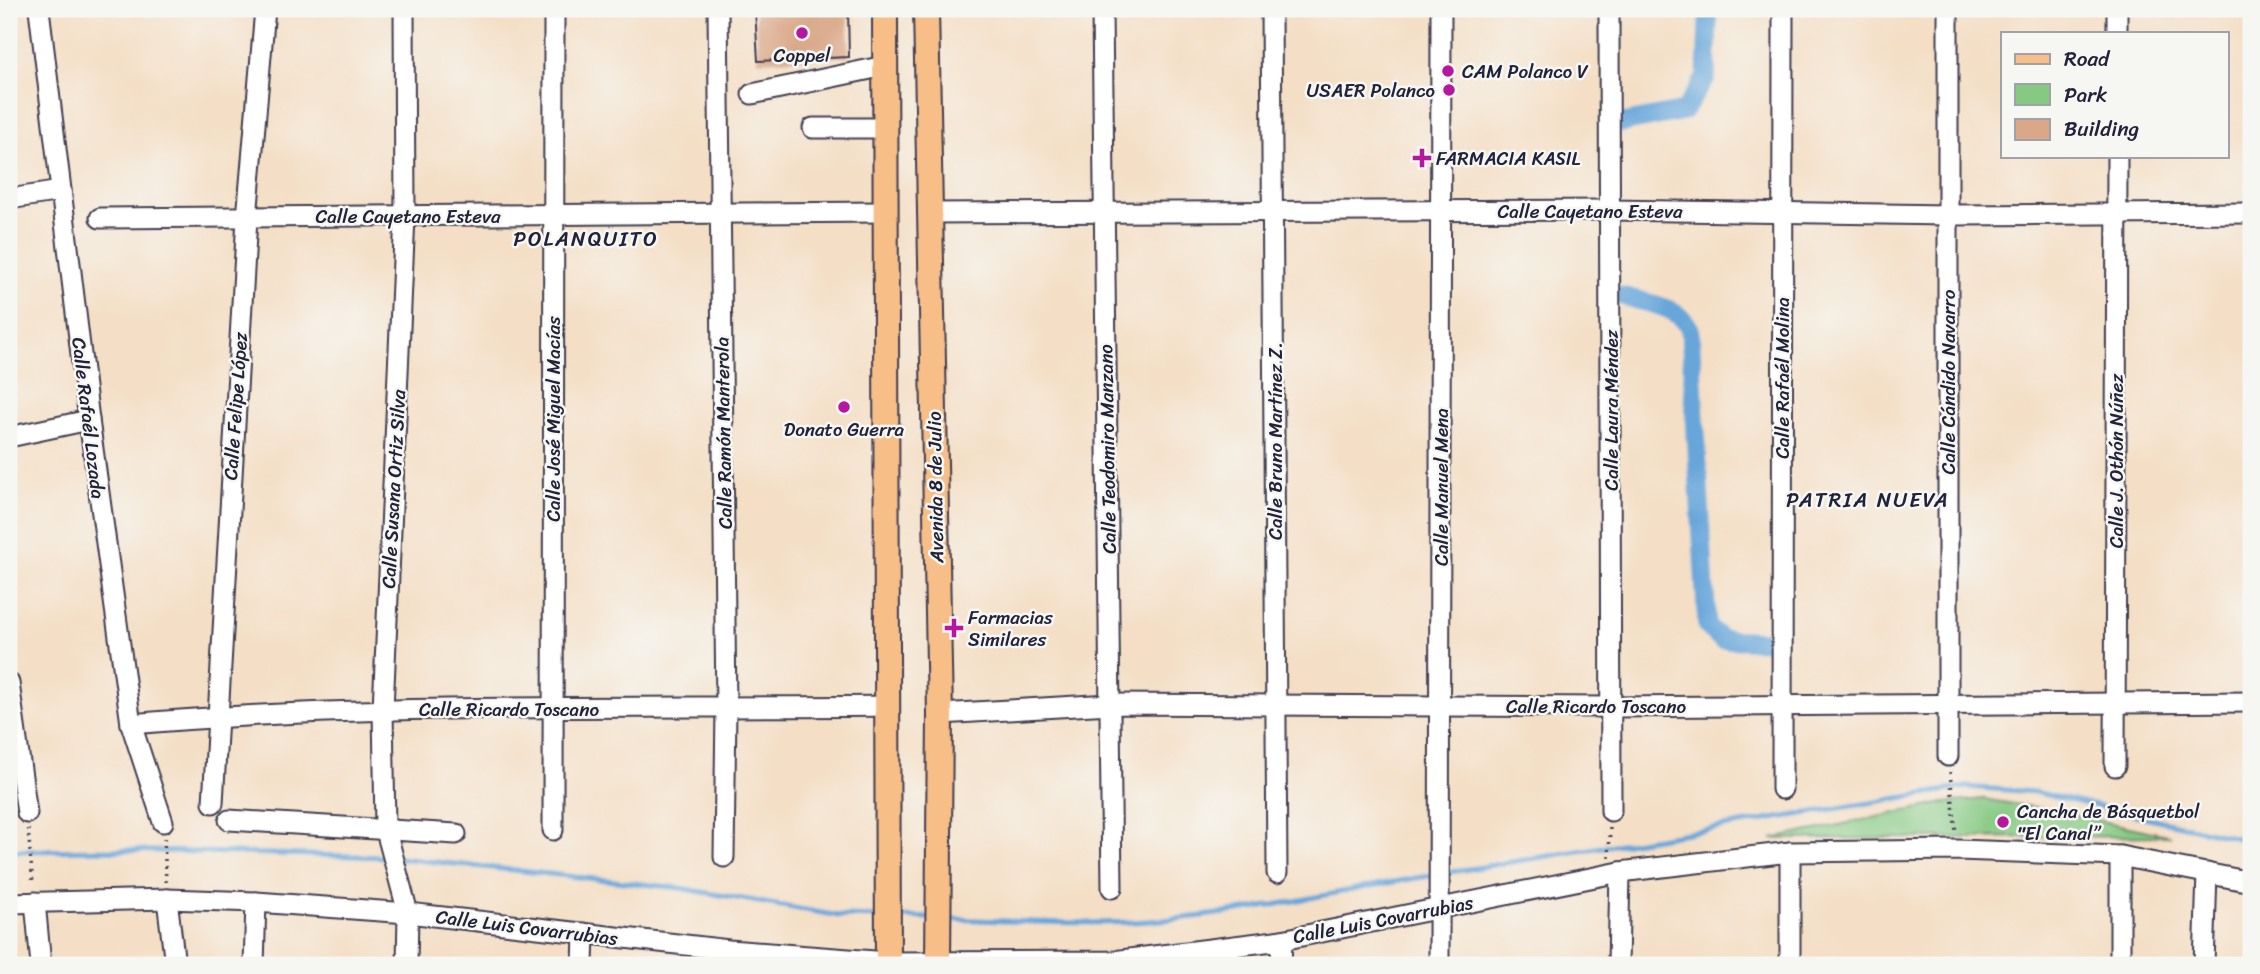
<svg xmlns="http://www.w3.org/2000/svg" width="2260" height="974" font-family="Sriracha,sans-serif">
<rect width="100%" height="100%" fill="#f6f6f2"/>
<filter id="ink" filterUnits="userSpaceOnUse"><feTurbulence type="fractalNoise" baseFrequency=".0143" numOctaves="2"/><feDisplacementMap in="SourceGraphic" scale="14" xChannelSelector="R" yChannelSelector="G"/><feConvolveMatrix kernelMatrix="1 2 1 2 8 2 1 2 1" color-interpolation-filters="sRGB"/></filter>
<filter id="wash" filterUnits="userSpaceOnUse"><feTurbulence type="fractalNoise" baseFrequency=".00686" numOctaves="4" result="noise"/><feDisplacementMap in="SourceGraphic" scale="28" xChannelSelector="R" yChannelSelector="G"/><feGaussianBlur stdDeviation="1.57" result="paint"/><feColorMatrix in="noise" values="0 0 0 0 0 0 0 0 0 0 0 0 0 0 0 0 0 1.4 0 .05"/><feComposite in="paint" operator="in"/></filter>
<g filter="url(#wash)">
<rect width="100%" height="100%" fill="#f4dfc6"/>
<path fill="#86c983" stroke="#54765f" stroke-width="2" d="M 1983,799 L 2045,809 L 2171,836 L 1772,839 L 1944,803 Z"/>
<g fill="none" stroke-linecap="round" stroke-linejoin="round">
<g stroke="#68a6da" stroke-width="5">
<path d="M 9,851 L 123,850 L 390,857"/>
<path d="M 399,858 L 680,888 L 839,916 L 883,917"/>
<path d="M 1445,873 L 1966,787 L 2034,792 L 2251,841"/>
<path d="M 896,917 L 931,918"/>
<path d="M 945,919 C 1017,921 1090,926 1163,920 C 1255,913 1344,889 1435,875"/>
</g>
<g stroke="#68a6da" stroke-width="19">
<path d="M 1622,123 L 1684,111 L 1706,77 L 1708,21"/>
<path d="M 1622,296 C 1646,303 1678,305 1690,329 L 1707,626 L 1721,639 L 1768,641"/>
</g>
</g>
<g id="blocks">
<path fill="#daa889" d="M 755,9 L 848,9 L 849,57 L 758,61 Z"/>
</g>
</g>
<g filter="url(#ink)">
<use href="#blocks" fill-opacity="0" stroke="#423e50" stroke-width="2"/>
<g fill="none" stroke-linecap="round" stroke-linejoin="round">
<defs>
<g id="minor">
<path d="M 39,9 L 89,420 L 131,724 L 163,822"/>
<path d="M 404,9 L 405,216 L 383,709 L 385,827 L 408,913 L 407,965"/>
<path d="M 718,9 L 726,708 L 724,857"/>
<path d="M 1102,9 L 1112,888"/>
<path d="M 1271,9 L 1277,873"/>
<path d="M 1609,9 L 1611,811"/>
<path d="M 1948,9 L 1948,756"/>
<path d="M 2117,33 L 2117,9"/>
<path d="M 752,94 L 885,66"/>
<path d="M 813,128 L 884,128"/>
<path d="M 9,199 L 61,191"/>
<path d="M 928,213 L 1610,210 L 1948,215 L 2251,213"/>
<path d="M 100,218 L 884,212"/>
<path d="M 9,437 L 89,420"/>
<path d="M 9,683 L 27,813"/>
<path d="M 940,714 L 1110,704 L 1612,707 L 2251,702"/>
<path d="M 131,724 C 382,702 635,709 887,706"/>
<path d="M 2115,766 L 2117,156"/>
<path d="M 1782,789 L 1783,9"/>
<path d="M 213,803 L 247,218 L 265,9"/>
<path d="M 229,820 L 456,834"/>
<path d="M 553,830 L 554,9"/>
<path d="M 1790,852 L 1790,965"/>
<path d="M 2120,856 L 2120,965"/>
<path d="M 167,899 L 175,965"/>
<path d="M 35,902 L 41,965"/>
<path d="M 9,903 L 167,899 L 256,902 L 408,913 L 729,950 L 888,962 L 1113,961 L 1282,940 L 1620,872 L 1790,852 L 1958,850 L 2120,856 L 2251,882"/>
<path d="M 254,965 L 256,902"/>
<path d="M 583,965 L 584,933"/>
<path d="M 1281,965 L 1282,940"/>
<path d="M 1439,965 L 1441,9"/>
<path d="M 1618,965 L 1620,872"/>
<path d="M 2204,965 L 2207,873"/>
</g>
<g id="major">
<path d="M 885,9 L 888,965"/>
<path d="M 926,9 L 940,714 L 938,965"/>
</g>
</defs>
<use href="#minor" stroke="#423e50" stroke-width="23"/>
<use href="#major" stroke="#423e50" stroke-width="28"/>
<g stroke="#423e50" stroke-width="3.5" stroke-dasharray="2 5" stroke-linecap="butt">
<path d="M 1950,772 L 1956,834"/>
<path d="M 28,829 L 33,884"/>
<path d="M 164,838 L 166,882"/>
<path d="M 1609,858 L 1610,827"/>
</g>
<use href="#minor" stroke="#fff" stroke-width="19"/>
<use href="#major" stroke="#f7be88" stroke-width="24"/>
</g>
</g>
<g fill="#b5179e" stroke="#f6f6f2" stroke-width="2.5">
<circle cx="802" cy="33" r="7"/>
<circle cx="1448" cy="71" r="7"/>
<circle cx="1449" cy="90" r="7"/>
<path d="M1418.5 147.5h7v7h7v7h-7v7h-7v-7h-7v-7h7z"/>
<circle cx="844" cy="407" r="7"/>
<path d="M950.5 617.5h7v7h7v7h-7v7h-7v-7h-7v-7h7z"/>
<circle cx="2003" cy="822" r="7"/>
</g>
<g text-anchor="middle" stroke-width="5" stroke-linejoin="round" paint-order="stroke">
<g font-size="19" fill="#22223b" stroke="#f6f6f2" text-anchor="start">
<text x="802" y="62" text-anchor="middle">Coppel</text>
<text x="1462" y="78">CAM Polanco V</text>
<text x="1435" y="97" text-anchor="end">USAER Polanco</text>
<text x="1436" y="165">FARMACIA KASIL</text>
<text x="844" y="436" text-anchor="middle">Donato Guerra</text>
<text x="968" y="624">Farmacias<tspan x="968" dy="22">Similares</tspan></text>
<text x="2017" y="818">Cancha de Básquetbol<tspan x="2017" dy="22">"El Canal”</tspan></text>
</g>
<g font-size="19" fill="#22223b" stroke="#f6f6f2">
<text x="1590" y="218">Calle Cayetano Esteva</text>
<text x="408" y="223">Calle Cayetano Esteva</text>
<text transform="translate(1782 378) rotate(-90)" y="7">Calle Rafaél Molina</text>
<text transform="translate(1948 382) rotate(-90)" y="7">Calle Cándido Navarro</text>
<text transform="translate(235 406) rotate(-86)" y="7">Calle Felipe López</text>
<text transform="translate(1611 410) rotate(-90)" y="7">Calle Laura Méndez</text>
<text transform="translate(89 418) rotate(83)" y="7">Calle Rafaél Lozada</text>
<text transform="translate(553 419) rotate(-90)" y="7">Calle José Miguel Macías</text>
<text transform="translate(723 433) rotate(-91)" y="7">Calle Ramón Manterola</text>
<text transform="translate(1275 441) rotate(-90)" y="7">Calle Bruno Martínez Z.</text>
<text transform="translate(1107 449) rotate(-91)" y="7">Calle Teodomiro Manzano</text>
<text transform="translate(2116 461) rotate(-90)" y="7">Calle J. Othón Núñez</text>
<text transform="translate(935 487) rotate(-91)" y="7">Avenida 8 de Julio</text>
<text transform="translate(1441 487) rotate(-90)" y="7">Calle Manuel Mena</text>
<text transform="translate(393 489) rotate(-87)" y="7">Calle Susana Ortiz Silva</text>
<text x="1596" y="713">Calle Ricardo Toscano</text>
<text x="509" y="716">Calle Ricardo Toscano</text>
<text transform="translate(1383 919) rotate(-11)" y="7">Calle Luis Covarrubias</text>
<text transform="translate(527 927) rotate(7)" y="7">Calle Luis Covarrubias</text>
</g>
<g font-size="21" letter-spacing="2" fill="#22223b" stroke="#f6f6f2">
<text x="586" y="246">POLANQUITO</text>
<text x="1868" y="507">PATRIA NUEVA</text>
</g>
</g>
<rect width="2260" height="974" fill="none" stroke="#f6f6f2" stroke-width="35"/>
<rect x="2001" y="32" width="228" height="126" fill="#f6f6f2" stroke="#a1a1a9" stroke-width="2"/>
<rect x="2015" y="54" width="35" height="10" fill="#f7be88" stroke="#a1a1a9" stroke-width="2"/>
<text x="2064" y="66" font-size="21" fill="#22223b">Road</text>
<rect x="2015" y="84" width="35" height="21" fill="#86c983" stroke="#a1a1a9" stroke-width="2"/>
<text x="2064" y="102" font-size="21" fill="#22223b">Park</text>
<rect x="2015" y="119" width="35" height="21" fill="#daa889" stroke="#a1a1a9" stroke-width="2"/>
<text x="2064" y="136" font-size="21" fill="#22223b">Building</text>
</svg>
